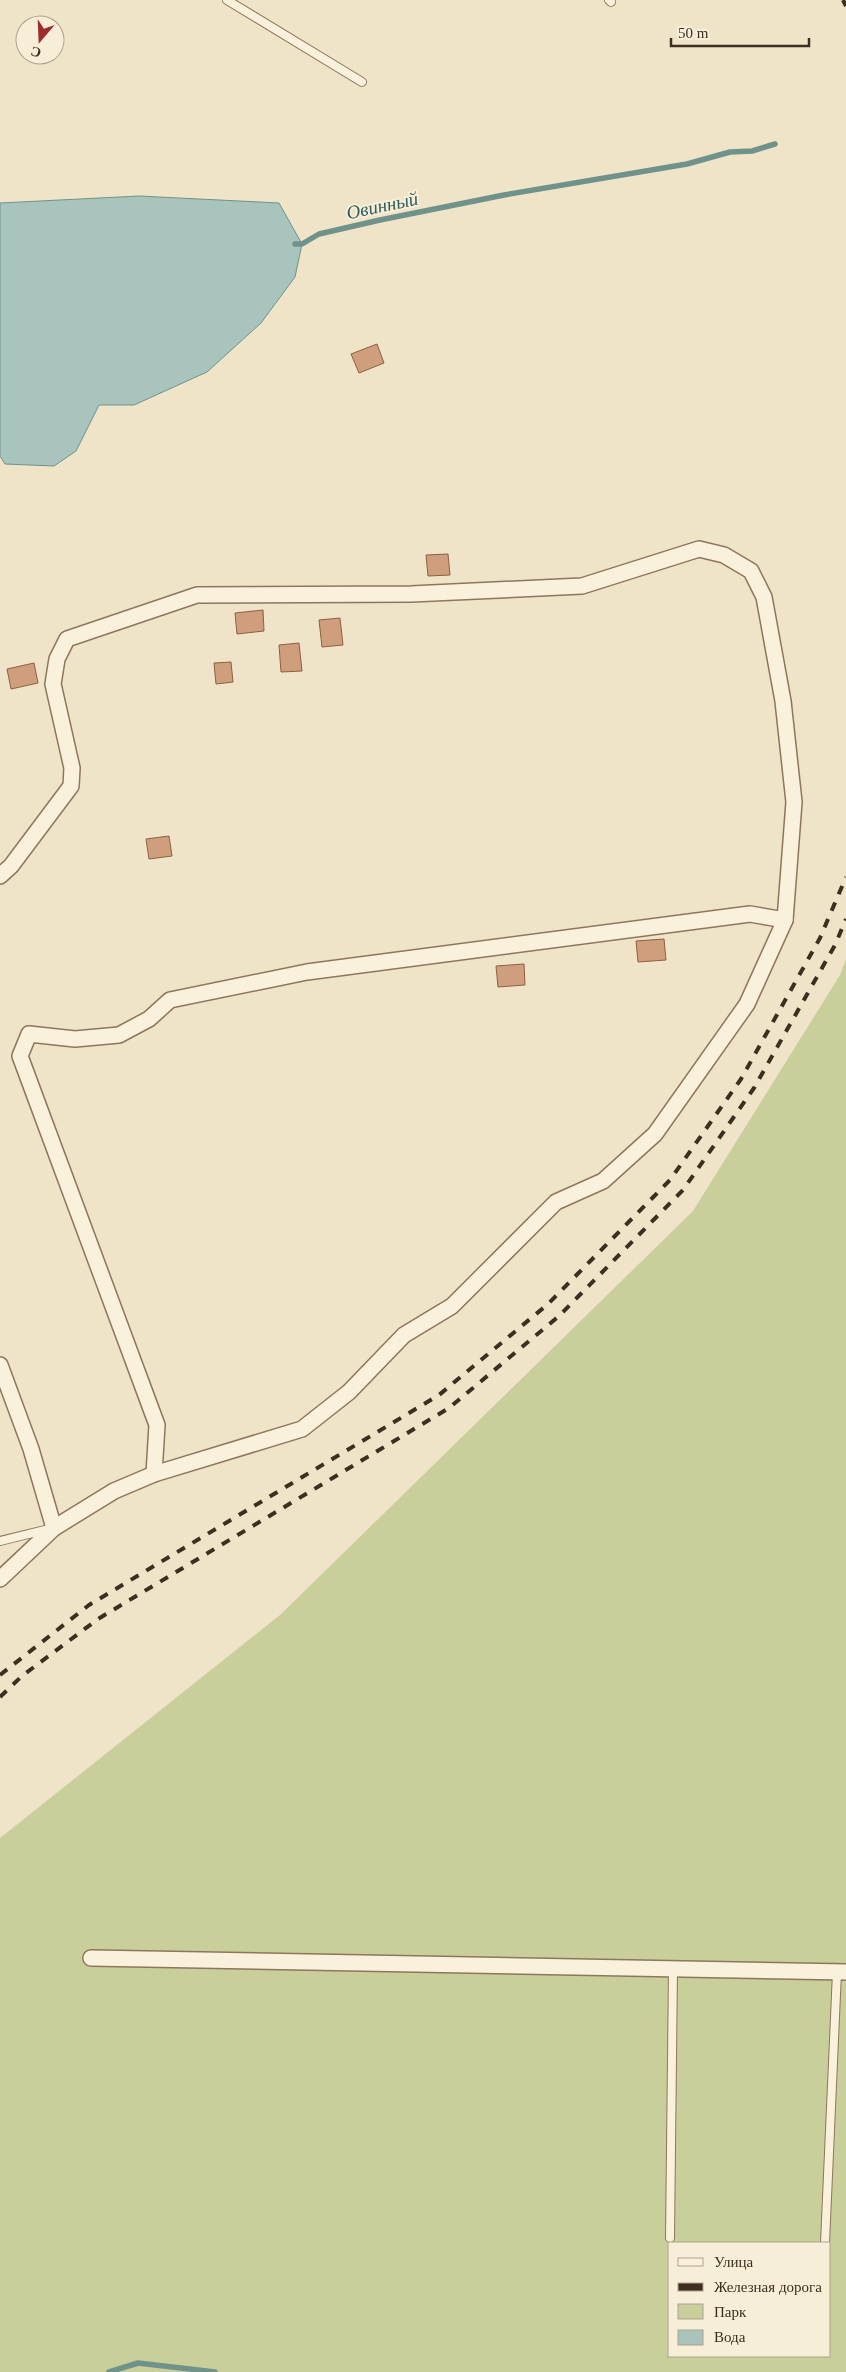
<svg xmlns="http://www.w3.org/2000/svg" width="846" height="2372" font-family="Georgia,serif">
<rect width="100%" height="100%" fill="#f0e4c8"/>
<path fill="#c9cf9b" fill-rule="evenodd" d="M 846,959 L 846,2372 L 0,2372 L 0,1838 L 280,1615 L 693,1211 L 840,975 ZM 670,2243 L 830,2243 L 830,2356 L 670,2356 Z"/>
<path fill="#a9c4bc" stroke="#6f938a" d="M 139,196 L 279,203 L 302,244 L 295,277 L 261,323 L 207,372 L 134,405 L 99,405 L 76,451 L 54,466 L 5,464 L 0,456 L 0,203 Z"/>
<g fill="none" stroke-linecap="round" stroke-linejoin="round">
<g stroke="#6f938a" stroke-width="5.5">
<path d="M 295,244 L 302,244 L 319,234 L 380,220 L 504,195 L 687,164 L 730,152 L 752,151 L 775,144"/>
<path d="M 109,2372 L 138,2363 L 215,2372"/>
</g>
</g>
<g fill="#cf9f7d" stroke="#8d5f41">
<path d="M 377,344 L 384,363 L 359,373 L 351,354 Z"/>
<path d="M 448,554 L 450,575 L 428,576 L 426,555 Z"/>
<path d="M 263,610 L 264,631 L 237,634 L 235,613 Z"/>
<path d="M 340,618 L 343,645 L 322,647 L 319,620 Z"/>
<path d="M 299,643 L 302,671 L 281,672 L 279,645 Z"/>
<path d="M 231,662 L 233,682 L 216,684 L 214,663 Z"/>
<path d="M 34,663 L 38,683 L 11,689 L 7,669 Z"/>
<path d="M 169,836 L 172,856 L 149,859 L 146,839 Z"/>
<path d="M 664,939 L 666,960 L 638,962 L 636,941 Z"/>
<path d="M 524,964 L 525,985 L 498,987 L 496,966 Z"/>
</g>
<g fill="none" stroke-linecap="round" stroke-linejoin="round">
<defs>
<g id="service">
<path d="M 227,0 L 362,82"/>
<path d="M 609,0 L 611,2"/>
<path d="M 0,1541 L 49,1529"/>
<path d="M 670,2238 L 673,1969"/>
<path d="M 825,2243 L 837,1972"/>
</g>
<g id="minor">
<path d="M 0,876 L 11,866 L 71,786 L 72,768 L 53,684 L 57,659 L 67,639 L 197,595 L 411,594 L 582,586 L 699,549 L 724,555 L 751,571 L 764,597 L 783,701 L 794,802 L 785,920 L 747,1004 L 655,1134 L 603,1181 L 556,1202 L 452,1306 L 404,1335 L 349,1392 L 302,1429 L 154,1474 L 114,1491 L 54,1528 L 0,1579"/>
<path d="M 0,1365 L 31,1449 L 54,1528"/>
<path d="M 154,1474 L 157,1425 L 20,1056 L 29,1034 L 75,1039 L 119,1035 L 149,1019 L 170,1000 L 307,972 L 750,914 L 785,920"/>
<path d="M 91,1958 L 846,1972"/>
</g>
</defs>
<use href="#service" stroke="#8d765c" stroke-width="10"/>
<use href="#minor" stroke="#8d765c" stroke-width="18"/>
<use href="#service" stroke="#faf1dc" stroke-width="8"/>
<use href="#minor" stroke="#faf1dc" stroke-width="15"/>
<g stroke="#3d2e20" stroke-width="4" stroke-dasharray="9 9" stroke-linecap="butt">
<path d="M 843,0 L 846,6"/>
<path d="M 0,1675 L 89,1605 L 439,1395 L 548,1304 L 670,1180 L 741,1079 L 820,938 L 846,877"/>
<path d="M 0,1697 L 22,1676 L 98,1619 L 449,1408 L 559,1316 L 683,1190 L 754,1088 L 835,945 L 846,919"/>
</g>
</g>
<g text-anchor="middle" stroke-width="4" stroke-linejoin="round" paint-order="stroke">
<g font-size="19" font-style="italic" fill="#2f5d5a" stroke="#f7eed8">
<text transform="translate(382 205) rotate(-12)" y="7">Овинный</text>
</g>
</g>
<rect x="668" y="2242" width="162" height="115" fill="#f7eed8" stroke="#ada18e"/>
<rect x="678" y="2258" width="25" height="8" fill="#faf1dc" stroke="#ada18e"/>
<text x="714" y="2267" font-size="15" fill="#3d2e20">Улица</text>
<rect x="678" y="2283" width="25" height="8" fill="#3d2e20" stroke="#ada18e"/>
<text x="714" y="2292" font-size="15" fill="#3d2e20">Железная дорога</text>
<rect x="678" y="2304" width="25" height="15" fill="#c9cf9b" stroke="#ada18e"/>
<text x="714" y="2317" font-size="15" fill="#3d2e20">Парк</text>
<rect x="678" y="2330" width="25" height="15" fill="#a9c4bc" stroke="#ada18e"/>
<text x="714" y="2342" font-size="15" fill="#3d2e20">Вода</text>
<g transform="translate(40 40) rotate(199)"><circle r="24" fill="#f7eed8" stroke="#ada18e"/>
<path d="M0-4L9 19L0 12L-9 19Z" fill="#9e2a2b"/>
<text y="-8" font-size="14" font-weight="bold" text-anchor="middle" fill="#3d2e20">С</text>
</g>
<path d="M671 38v8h138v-8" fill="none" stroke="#3d2e20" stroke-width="2.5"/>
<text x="678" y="38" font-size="15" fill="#3d2e20" stroke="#f7eed8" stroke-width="4" paint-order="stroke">50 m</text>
</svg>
